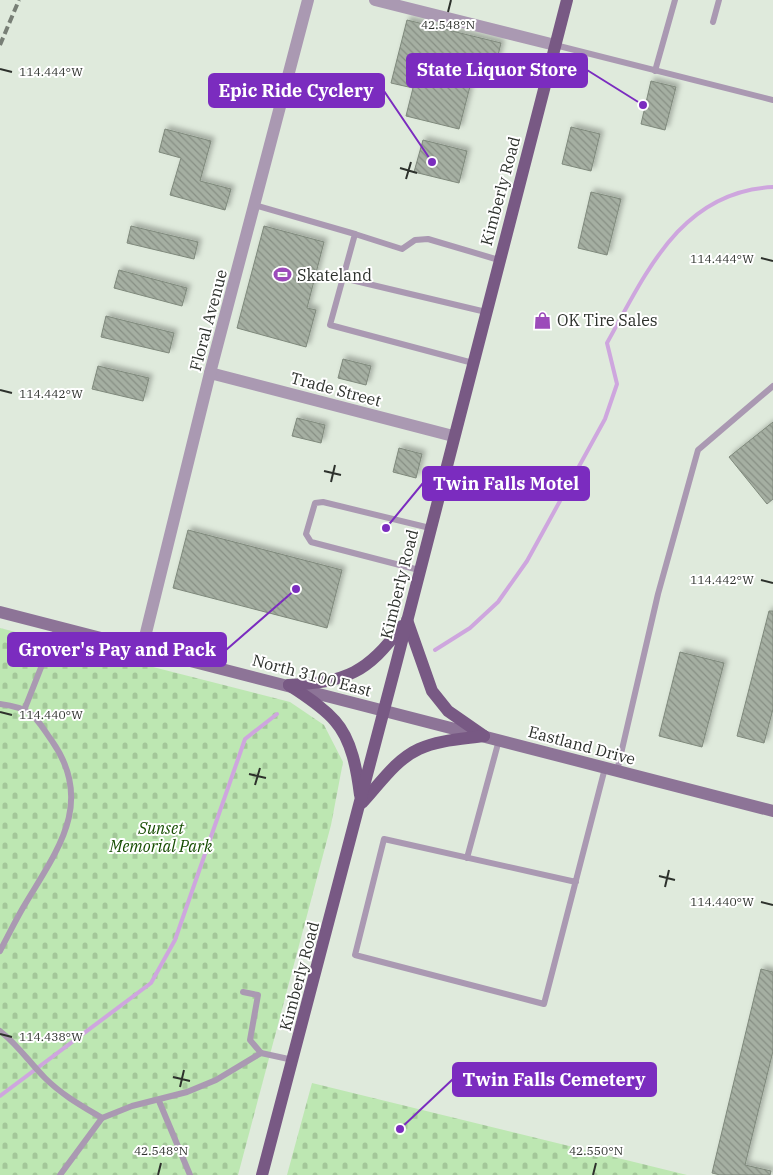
<svg xmlns="http://www.w3.org/2000/svg" width="773" height="1175" font-family="'IBM Plex Serif',serif">
<defs>
<pattern id="cemetery-stones" width="16" height="16" patternUnits="userSpaceOnUse" patternTransform="scale(1.25)"><rect width="16" height="16" fill="#bde7b2"/><path d="M2 7V4a2 2 0 0 1 4 0v3zM10 15v-3a2 2 0 0 1 4 0v3z" fill="#a3c799"/></pattern>
<pattern id="building-back-hatch" width="6" height="6" patternUnits="userSpaceOnUse" patternTransform="scale(1.25)"><rect width="6" height="6" fill="#a5afa2"/><path d="M-1 5l2 2M0 0l6 6M5-1l2 2" fill="none" stroke="#878f84"/></pattern>
<filter id="shadow"><feDropShadow dx="3.5" dy="-3.5" stdDeviation="2.5" flood-color="#0004"/></filter>
</defs>
<rect width="100%" height="100%" fill="#dfeadc"/>
<g fill="url(#cemetery-stones)">
<path d="M 0,628 L 290,702 L 324,725 L 343,762 L 331,825 L 238,1175 L 0,1175 Z"/>
<path d="M 312,1083 L 687,1175 L 287,1175 Z"/>
</g>
<g fill="none" stroke-linecap="round" stroke-linejoin="round">
<g stroke="#cea6de" stroke-width="4">
<path d="M 435,650 L 470,628 L 498,602 L 527,561 L 605,419 L 617,384 L 607,343 C 646,273 681,191 773,187"/>
<path d="M 0,1096 L 151,983 L 175,940 L 245,739 L 277,714"/>
</g>
</g>
<g fill="url(#building-back-hatch)" stroke="#7f897c" filter="url(#shadow)">
<path d="M 407,20 L 501,43 L 494,72 L 475,67 L 459,129 L 406,116 L 413,88 L 391,83 Z"/>
<path d="M 651,81 L 676,87 L 665,130 L 641,124 Z"/>
<path d="M 571,127 L 600,134 L 591,171 L 562,164 Z"/>
<path d="M 165,129 L 211,141 L 200,181 L 231,189 L 225,210 L 170,195 L 181,158 L 159,152 Z"/>
<path d="M 423,140 L 467,151 L 459,183 L 414,172 Z"/>
<path d="M 591,192 L 621,199 L 607,255 L 578,248 Z"/>
<path d="M 131,226 L 198,242 L 194,259 L 127,243 Z"/>
<path d="M 264,226 L 324,242 L 307,308 L 316,310 L 306,347 L 237,328 Z"/>
<path d="M 119,270 L 187,288 L 182,306 L 114,288 Z"/>
<path d="M 106,316 L 174,333 L 169,353 L 101,337 Z"/>
<path d="M 343,359 L 371,366 L 366,385 L 338,378 Z"/>
<path d="M 98,366 L 149,378 L 143,401 L 92,389 Z"/>
<path d="M 297,418 L 325,425 L 321,443 L 292,436 Z"/>
<path d="M 773,422 L 773,499 L 767,504 L 729,457 Z"/>
<path d="M 399,448 L 422,454 L 416,478 L 393,472 Z"/>
<path d="M 188,530 L 342,570 L 327,628 L 173,588 Z"/>
<path d="M 769,611 L 773,611 L 773,709 L 764,743 L 737,736 Z"/>
<path d="M 680,652 L 724,663 L 702,747 L 659,736 Z"/>
<path d="M 761,969 L 773,972 L 773,1051 L 745,1165 L 771,1171 L 770,1175 L 720,1175 L 712,1173 Z"/>
</g>
<g fill="none" stroke-linecap="round" stroke-linejoin="round">
<g stroke="#aa99b2" stroke-width="6">
<path d="M 713,22 L 719,0"/>
<path d="M 555,45 L 773,100"/>
<path d="M 655,71 L 675,0"/>
<path d="M 254,205 L 355,234 L 330,325 L 473,363"/>
<path d="M 355,234 L 402,249 L 415,240 L 428,239 L 499,260"/>
<path d="M 343,278 L 486,312"/>
<path d="M 419,570 L 311,542 L 306,534 L 315,503 L 323,502 L 430,528"/>
<path d="M 0,704 C 34,709 33,714 52,741 C 94,801 59,848 27,901 C 17,917 9,934 0,951"/>
<path d="M 25,708 L 57,627"/>
<path d="M 617,771 L 658,594 L 698,450 L 773,386"/>
<path d="M 467,858 L 499,740"/>
<path d="M 576,882 L 384,839 L 355,955 L 544,1004 L 605,768"/>
<path d="M 243,992 L 258,995 L 250,1040 L 261,1053"/>
<path d="M 0,1031 C 18,1045 29,1062 45,1078 C 62,1095 82,1106 102,1118"/>
<path d="M 159,1101 L 190,1175"/>
<path d="M 60,1175 L 102,1118 L 132,1106 L 187,1092 L 216,1080 L 261,1053 L 293,1060"/>
</g>
<g stroke="#aa99b2" stroke-width="12">
<path d="M 375,0 L 555,45"/>
<path d="M 210,373 L 453,436"/>
<path d="M 142,649 L 210,373 L 308,0"/>
</g>
<path stroke="#8d7497" stroke-width="12" d="M 0,612 L 773,811"/>
<g stroke="#785984" stroke-width="12">
<path d="M 407,620 L 432,691 L 448,711 L 484,736"/>
<path d="M 289,685 C 305,696 322,706 335,721 C 352,740 357,771 360,795"/>
<path d="M 289,685 C 347,682 367,673 402,626"/>
<path d="M 362,803 C 379,785 395,760 419,749 C 438,740 463,739 484,736"/>
<path d="M 262,1175 C 367,784 465,392 567,0"/>
</g>
<path stroke="#787f76" stroke-width="4" stroke-dasharray="8 4" stroke-linecap="butt" d="M 0,45 L 19,0"/>
</g>
<path fill="none" stroke="#2d312c" stroke-width="2" d="M 448,12 L 451,0M 0,69 L 12,72M 400,168 L 417,173M 406,179 L 411,162M 761,258 L 773,261M 0,390 L 12,393M 324,471 L 341,475M 331,482 L 335,465M 761,580 L 773,583M 0,712 L 12,715M 249,774 L 266,778M 255,785 L 260,768M 659,876 L 675,880M 665,887 L 669,870M 761,902 L 773,905M 0,1034 L 12,1037M 173,1077 L 190,1081M 180,1087 L 184,1070M 158,1175 L 161,1163M 593,1175 L 596,1163"/>
<defs>
<symbol id="stadium-bare" viewBox="-9 -9 18 18"><path d="M0-5a6.5 5 0 1 0 0 10a6.5 5 0 1 0 0-10ZM-3.5-1.8h7v3.6h-7Z" fill="#9c4bba" stroke="#fff" stroke-width="2.5" paint-order="stroke"/></symbol>
<symbol id="shop-bare" viewBox="-9 -9 18 18"><path d="M-5-2.5h2.3a2.7 3.5 0 0 1 5.4 0H5L5.5 6h-11ZM-1.5-2.5h3a1.5 2.3 0 0 0-3 0Z" fill="#9c4bba" stroke="#fff" stroke-width="2.5" paint-order="stroke"/></symbol>
</defs>
<g fill-rule="evenodd">
<use href="#stadium-bare" x="270" y="262" width="25" height="25"/>
<use href="#shop-bare" x="530" y="308" width="25" height="25"/>
</g>
<g text-anchor="middle" stroke-width="4" stroke-linejoin="round" paint-order="stroke">
<g font-size="16" fill="#2d312c" stroke="#fff">
<text transform="translate(500 191) rotate(-75)" y="6">Kimberly Road</text>
<text transform="translate(208 320) rotate(-75)" y="6">Floral Avenue</text>
<text transform="translate(336 389) rotate(15)" y="6">Trade Street</text>
<text transform="translate(399 584) rotate(-76)" y="6">Kimberly Road</text>
<text transform="translate(312 675) rotate(15)" y="6">North 3100 East</text>
<text transform="translate(582 745) rotate(15)" y="6">Eastland Drive</text>
<text transform="translate(299 976) rotate(-75)" y="6">Kimberly Road</text>
</g>
<g font-size="16" fill="#2d312c" stroke="#fff" text-anchor="start">
<text x="297" y="281">Skateland</text>
<text x="557" y="326">OK Tire Sales</text>
</g>
<g font-size="16" font-style="italic" fill="#154d00" stroke="#fff">
<text x="161" y="834">Sunset<tspan x="161" dy="18">Memorial Park</tspan></text>
</g>
</g>
<g font-size="12" text-anchor="middle" fill="#2d312c" stroke="#fff" stroke-width="4" stroke-linejoin="round" paint-order="stroke">
<text x="448" y="29">42.548°N</text>
<text x="51" y="76">114.444°W</text>
<text x="722" y="263">114.444°W</text>
<text x="51" y="398">114.442°W</text>
<text x="722" y="584">114.442°W</text>
<text x="51" y="719">114.440°W</text>
<text x="722" y="906">114.440°W</text>
<text x="51" y="1041">114.438°W</text>
<text x="161" y="1155">42.548°N</text>
<text x="596" y="1155">42.550°N</text>
</g>
<path fill="none" stroke="#7b2cbf" stroke-width="2" d="M643 105L587 70M432 162L384 91M386 528L423 483M296 589L226 650M400 1129L453 1079"/>
<g fill="#7b2cbf" stroke="#fff" stroke-width="2">
<circle cx="643" cy="105" r="5"/>
<circle cx="432" cy="162" r="5"/>
<circle cx="386" cy="528" r="5"/>
<circle cx="296" cy="589" r="5"/>
<circle cx="400" cy="1129" r="5"/>
</g>
<g fill="#7b2cbf" stroke="#7b2cbf" stroke-width="2">
<rect x="407" y="54" width="180" height="33" rx="5"/>
<rect x="209" y="74" width="175" height="33" rx="5"/>
<rect x="423" y="467" width="166" height="33" rx="5"/>
<rect x="8" y="633" width="218" height="33" rx="5"/>
<rect x="453" y="1063" width="203" height="33" rx="5"/>
</g>
<g font-size="18" text-anchor="middle" font-weight="bold" fill="#fff">
<text x="497" y="76">State Liquor Store</text>
<text x="296" y="97">Epic Ride Cyclery</text>
<text x="506" y="490">Twin Falls Motel</text>
<text x="117" y="656">Grover's Pay and Pack</text>
<text x="554" y="1086">Twin Falls Cemetery</text>
</g>
</svg>
